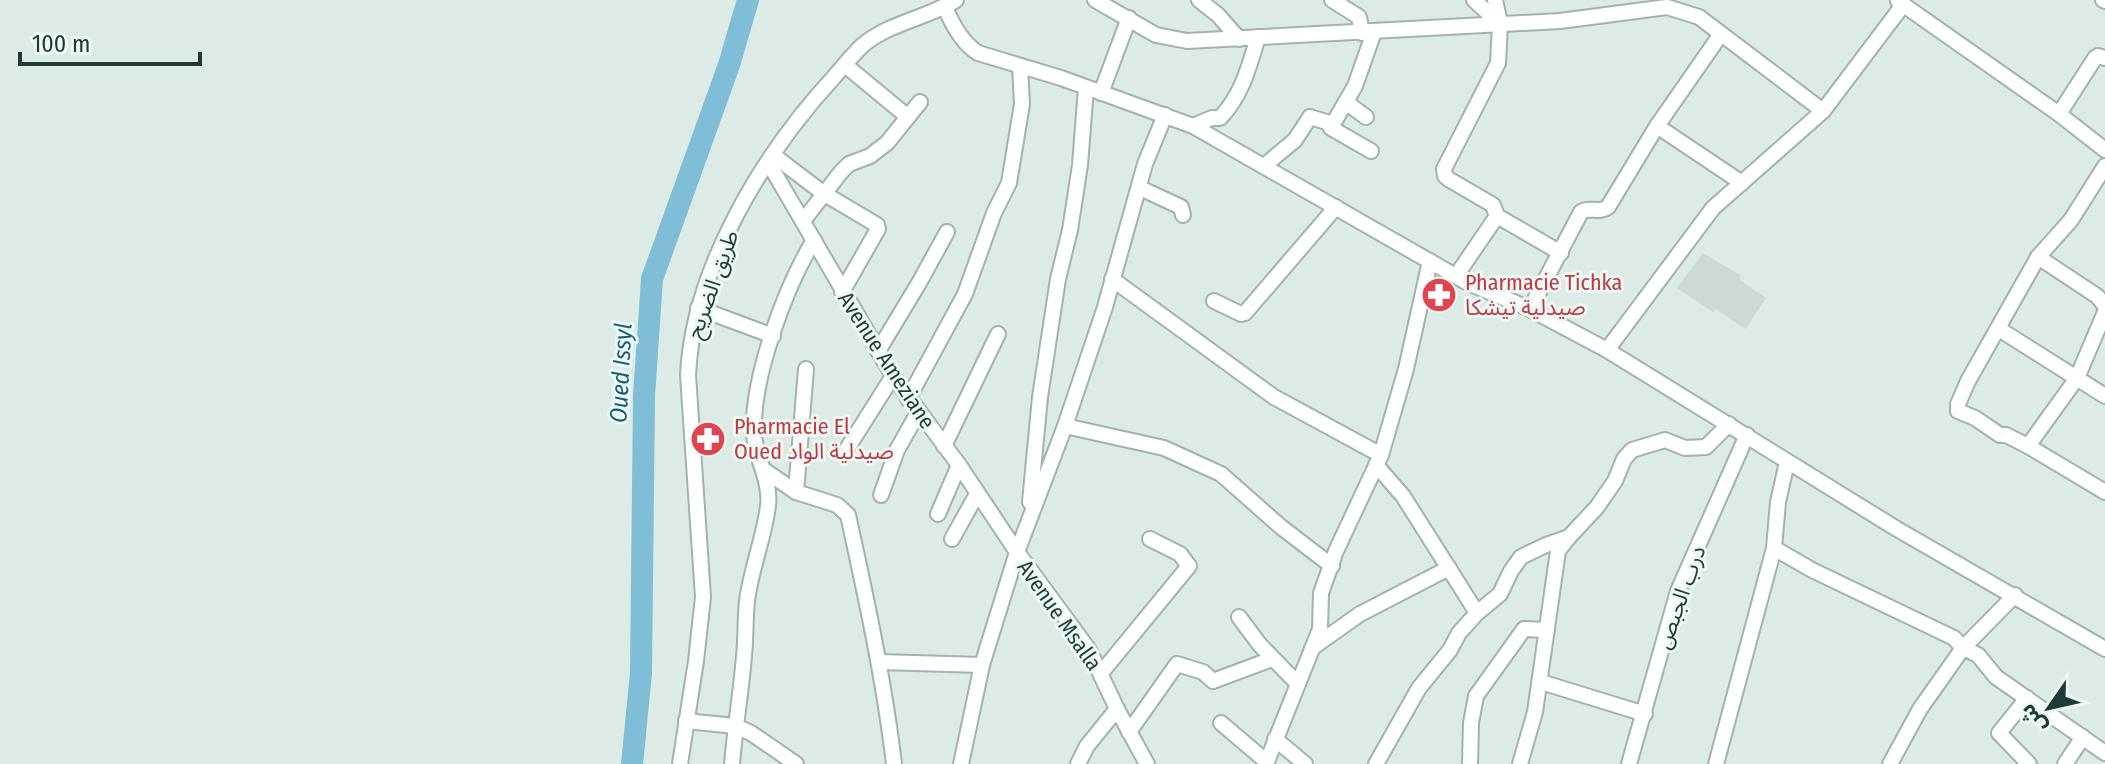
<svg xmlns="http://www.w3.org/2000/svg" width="2105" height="764" font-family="'Fira Sans Condensed','Noto Sans Arabic',sans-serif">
<rect width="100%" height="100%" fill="#ddebe6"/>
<path fill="#cbdad5" d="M 1703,253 L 1740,275 L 1740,280 L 1766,298 L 1745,329 L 1716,309 L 1713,312 L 1677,288 Z"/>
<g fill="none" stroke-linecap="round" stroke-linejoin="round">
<path stroke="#7fbed6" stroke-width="22" d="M 632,764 L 641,673 L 644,396 L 652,279 L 729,65 L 748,0"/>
<defs>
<g id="minor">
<path d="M 1095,0 L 1156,35 L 1187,41 L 1560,21 L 1667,7 L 1699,17 L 1823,111"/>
<path d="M 1199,0 L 1218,15 L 1239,39"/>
<path d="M 1332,0 L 1359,17 L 1362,33"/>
<path d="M 1474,0 L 1499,23"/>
<path d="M 2103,0 L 2105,1"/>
<path d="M 1898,1 L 2059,114 L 2105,150"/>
<path d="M 945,7 C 952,24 962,43 978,53 L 1061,78 L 1193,126 L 1466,282 L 1530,309 L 1607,350 L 1897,529 L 2105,649"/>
<path d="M 845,65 L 908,117"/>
<path d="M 1101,93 L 1129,18"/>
<path d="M 1347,103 L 1366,117"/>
<path d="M 2059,114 L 2095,58 L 2098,56 L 2105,58"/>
<path d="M 1329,124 L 1331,128 L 1371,151"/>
<path d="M 1193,126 L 1212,118 L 1220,118 C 1242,95 1249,67 1258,37"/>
<path d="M 1657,126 L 1742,183"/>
<path d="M 773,155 L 823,193 L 877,225 L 878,229 L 842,292"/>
<path d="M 768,162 L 893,376 L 959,465 L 1017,552 L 1089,650 L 1117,709 L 1147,764"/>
<path d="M 1264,166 L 1295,140 L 1310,117 L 1333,124 L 1355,86 L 1374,32"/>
<path d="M 2105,166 L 2071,220 L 2038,257 L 1968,381 L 1958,404 L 1958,411 L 1975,418 L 2000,435 L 2006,435 L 2028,446 L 2105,492"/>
<path d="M 1140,188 L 1181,207 L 1183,215"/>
<path d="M 1497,216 L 1561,253"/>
<path d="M 803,221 L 841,172 L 849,164 L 870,156 L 887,143 L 920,102"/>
<path d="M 2038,257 L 2097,296 L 2105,306"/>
<path d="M 1456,276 L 1497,216 L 1493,205 L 1450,180 L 1445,176 L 1444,169 L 1498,63 L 1500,23 L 1495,0"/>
<path d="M 1112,279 L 1274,397 L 1381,455"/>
<path d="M 1214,301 L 1241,314 L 1245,313 L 1336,207"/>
<path d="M 698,308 L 773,336"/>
<path d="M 1530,309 L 1581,212 C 1590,206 1599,214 1608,207 L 1657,126 L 1721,34"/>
<path d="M 1999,329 L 2105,396"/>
<path d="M 1607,350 L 1713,208 L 1823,111 L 1903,5"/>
<path d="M 878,351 L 919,283 L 947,232"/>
<path d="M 908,399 L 965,294 L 994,213 L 1009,183 L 1022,104 L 1020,66"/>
<path d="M 1065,426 L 1164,448 L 1221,474 L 1281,527 L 1332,566"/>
<path d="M 944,446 L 998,334"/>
<path d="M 2028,446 L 2077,378 L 2105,312"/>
<path d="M 845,452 L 893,376"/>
<path d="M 1376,465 L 1403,496 L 1477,613"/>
<path d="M 764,470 L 796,492 L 837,505 L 848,515 C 866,597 884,680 894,764"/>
<path d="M 796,492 L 806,369"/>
<path d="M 881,495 L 897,450 L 919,411"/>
<path d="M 1030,502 L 1040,397 L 1058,279 L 1070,230 L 1080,165 L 1086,88"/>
<path d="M 938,514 L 959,465"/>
<path d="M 952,539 L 977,494"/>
<path d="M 1774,548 L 1812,570 L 1954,638 L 1963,648 L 1978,655 L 1996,677 L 2105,753"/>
<path d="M 1239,617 L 1260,645 L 1298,684"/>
<path d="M 1312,648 L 1360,614 L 1449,568"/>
<path d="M 880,662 L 982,665"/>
<path d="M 1101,673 L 1189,566 L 1180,554 L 1150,539"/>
<path d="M 1541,682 L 1645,714"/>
<path d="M 2027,698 L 1999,733 L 2029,764"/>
<path d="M 686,721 L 735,726 L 751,733 L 796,764"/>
<path d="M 1221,723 L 1267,762"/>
<path d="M 1129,732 L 1177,664 L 1203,672 L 1213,681 L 1272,659"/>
<path d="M 1275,739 L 1305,764"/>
<path d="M 680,764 L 696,661 L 703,597 L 688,375 C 693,269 763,154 834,77 C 843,67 852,55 863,45 C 889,23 927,18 956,0"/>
<path d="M 732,764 C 735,728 741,692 744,656 C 746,637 745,619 747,601 C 751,569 764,538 768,506 C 771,480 756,460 754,435 C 751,379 785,288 814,240"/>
<path d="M 961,764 L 982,665 L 1017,552 L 1065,426 L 1105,307 L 1145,164 L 1165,115"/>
<path d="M 1078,764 L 1087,746 L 1117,709"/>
<path d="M 1266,764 L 1320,629 L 1321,593 L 1336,551 L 1381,455 L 1406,369 L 1430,261"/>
<path d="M 1376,764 L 1419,688 L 1450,650 L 1459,633 L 1477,613 L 1500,594 L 1511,571 L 1521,557 L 1546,545 L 1569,537 L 1597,507 L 1615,481 L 1624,459 L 1632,450 L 1665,440 L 1685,448 L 1706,447 L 1729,424"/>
<path d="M 1470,764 L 1471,723 L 1476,696 L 1524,629 L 1547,630"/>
<path d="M 1520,764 L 1535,712 L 1558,551 L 1569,537"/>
<path d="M 1629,764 L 1678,591 L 1747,435"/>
<path d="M 1716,764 L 1774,548 L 1778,502 L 1787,462"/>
<path d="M 1890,764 L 1920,709 L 1963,648 L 2015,595"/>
<path d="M 2065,764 L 2083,737"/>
</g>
</defs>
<use href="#minor" stroke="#a0b3ae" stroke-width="18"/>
<use href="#minor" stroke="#fff" stroke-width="14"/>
</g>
<defs>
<symbol id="pharmacy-disc" viewBox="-11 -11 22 22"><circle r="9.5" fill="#e0444e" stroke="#edf7f3"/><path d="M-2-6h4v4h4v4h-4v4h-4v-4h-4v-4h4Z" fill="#fff"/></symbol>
</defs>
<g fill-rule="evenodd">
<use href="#pharmacy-disc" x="1419" y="275" width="40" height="40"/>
<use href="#pharmacy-disc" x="688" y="419" width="40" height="40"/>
</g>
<g text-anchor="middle" stroke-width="6" stroke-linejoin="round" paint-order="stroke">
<g font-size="22" fill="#be3a42" stroke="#edf7f3" text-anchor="start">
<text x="1465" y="290">Pharmacie Tichka<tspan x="1465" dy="25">صيدلية تيشكا</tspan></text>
<text x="734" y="434">Pharmacie El<tspan x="734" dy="25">Oued صيدلية الواد</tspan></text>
</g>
<g font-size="22" fill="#1d3b37" stroke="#edf7f3">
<text transform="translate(712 284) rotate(-70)" y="8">طريق الضريح</text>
<text transform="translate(887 360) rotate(57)" y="8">Avenue Ameziane</text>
<text transform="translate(1680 597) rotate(-70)" y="8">درب الجبص</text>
<text transform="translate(1060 615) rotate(55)" y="8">Avenue Msalla</text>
</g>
<g font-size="24" font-style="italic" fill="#135e7b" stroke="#edf7f3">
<text transform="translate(621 373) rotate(-87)" y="8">Oued Issyl</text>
</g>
</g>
<g transform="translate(2049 708) rotate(236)" stroke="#edf7f3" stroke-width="6" paint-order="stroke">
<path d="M0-6L14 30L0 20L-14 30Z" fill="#1d3b37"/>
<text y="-12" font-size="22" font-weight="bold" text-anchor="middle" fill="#1d3b37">ش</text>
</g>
<path d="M20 52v12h180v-12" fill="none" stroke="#1d3b37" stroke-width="4"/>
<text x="32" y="52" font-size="24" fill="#1d3b37" stroke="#edf7f3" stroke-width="6" paint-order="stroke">100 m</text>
</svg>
